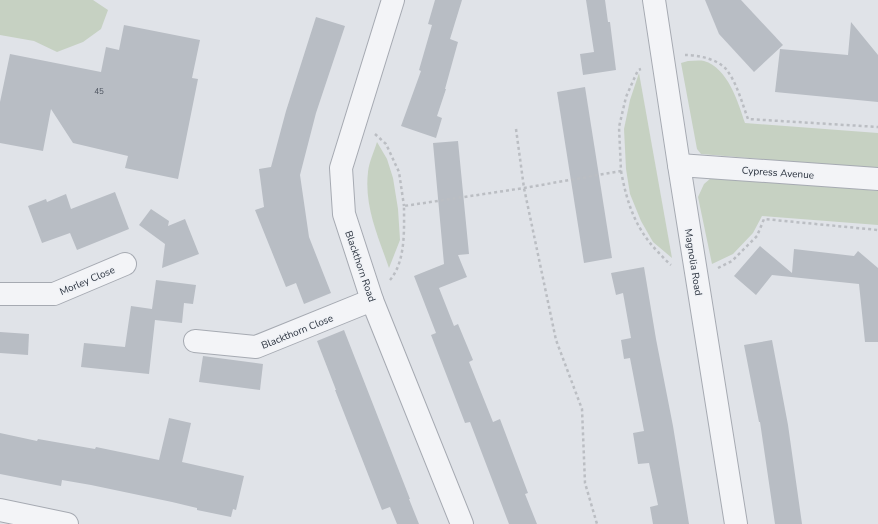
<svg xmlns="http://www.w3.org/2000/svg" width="878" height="524" font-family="'Nunito Sans',sans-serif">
<rect width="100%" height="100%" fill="#e0e3e8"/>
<g fill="#c6d1c2">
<path d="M 0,0 L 93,0 L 108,10 L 101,29 L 83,42 L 57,52 L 34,41 L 0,35 Z"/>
<path d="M 688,61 C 693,61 699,60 704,61 C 728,68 738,102 745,123 L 878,133 L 878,169 L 701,154 L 697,149 L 681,63 Z"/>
<path d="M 639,73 L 672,258 L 653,242 L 641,221 L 630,194 L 626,169 L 624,129 L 630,100 Z"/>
<path d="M 377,142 L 387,159 L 393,178 L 398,209 L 400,240 L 389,268 C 378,236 364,206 368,172 C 369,162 374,152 377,142 Z"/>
<path d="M 722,176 L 878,191 L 878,225 L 762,216 L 753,233 L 733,254 L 712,264 L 698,197 L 704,184 L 711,178 Z"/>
</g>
<g fill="#b8bdc4">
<path d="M 435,0 L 462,0 L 450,39 L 458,42 L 445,89 L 446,89 L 437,116 L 442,118 L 436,138 L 401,126 L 421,71 L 419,70 L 432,25 L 428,24 Z"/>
<path d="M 586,0 L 605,0 L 608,22 L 610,22 L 616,70 L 583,75 L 580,54 L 594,52 Z"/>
<path d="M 705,0 L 741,0 L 783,45 L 754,72 L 719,34 Z"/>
<path d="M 316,17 L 345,26 L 316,113 L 300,175 L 309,237 L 331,293 L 304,304 L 296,283 L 286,287 L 255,210 L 264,207 L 259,169 L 271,167 L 286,111 Z"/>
<path d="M 851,22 L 878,55 L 878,102 L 775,92 L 780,49 L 848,55 Z"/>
<path d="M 124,25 L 200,40 L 192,78 L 198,79 L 178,179 L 125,168 L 128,156 L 73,143 L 51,109 L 43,151 L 0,143 L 0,102 L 10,54 L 101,72 L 106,47 L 119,50 Z"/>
<path d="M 585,87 L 612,258 L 584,263 L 557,92 Z"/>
<path d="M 458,141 L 469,254 L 458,255 L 467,277 L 439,288 L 454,326 L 458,324 L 473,360 L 469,362 L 493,422 L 500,419 L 528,493 L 525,494 L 537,524 L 509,524 L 470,422 L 465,423 L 431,335 L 436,333 L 414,276 L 444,264 L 433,143 Z"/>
<path d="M 115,192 L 129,229 L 77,250 L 70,233 L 42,243 L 28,206 L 46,199 L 47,202 L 66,194 L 71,209 Z"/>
<path d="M 151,209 L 169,221 L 168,226 L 185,219 L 199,254 L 162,268 L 165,244 L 139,225 Z"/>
<path d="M 760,246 L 792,273 L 794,249 L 854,256 L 858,251 L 878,268 L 878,342 L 865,342 L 859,284 L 772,275 L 756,295 L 734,276 Z"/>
<path d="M 644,267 L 656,339 L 673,426 L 689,524 L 653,524 L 650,507 L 658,505 L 649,463 L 638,464 L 633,433 L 644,431 L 630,358 L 624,359 L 621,340 L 631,338 L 623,293 L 616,295 L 611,273 Z"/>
<path d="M 156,280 L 196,285 L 193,304 L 184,303 L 182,323 L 155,320 L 149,374 L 81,367 L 84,343 L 125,347 L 131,306 L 152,309 Z"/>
<path d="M 344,330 L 410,499 L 409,499 L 419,524 L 397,524 L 390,507 L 382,510 L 335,390 L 336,390 L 317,341 Z"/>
<path d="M 0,332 L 29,334 L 28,355 L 0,353 Z"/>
<path d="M 772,340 L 788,425 L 802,524 L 775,524 L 760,422 L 759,422 L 744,345 Z"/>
<path d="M 203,356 L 263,364 L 260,390 L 199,382 Z"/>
<path d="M 169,418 L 191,423 L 182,462 L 244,476 L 236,510 L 233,509 L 231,517 L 197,510 L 197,508 L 172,502 L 91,485 L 62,480 L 61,486 L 0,474 L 0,433 L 37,441 L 38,439 L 95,449 L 96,447 L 159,460 Z"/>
</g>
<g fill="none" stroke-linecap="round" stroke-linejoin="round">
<defs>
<g id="minor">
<path d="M 393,0 L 341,168 L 344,214 L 372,300 L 462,524"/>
<path d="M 654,0 L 679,165 L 736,524"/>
<path d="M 679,165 L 878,179"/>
<path d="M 0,294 L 54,294 L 125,264"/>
<path d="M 195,341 L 256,347 L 372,300"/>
<path d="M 0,510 L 67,524"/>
</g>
</defs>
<use href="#minor" stroke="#a6aab2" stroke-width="24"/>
<g stroke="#bbbec3" stroke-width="2.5" stroke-dasharray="3 3" stroke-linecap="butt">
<path d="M 685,55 C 698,55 717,59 726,69 C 737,83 742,103 748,119 L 878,127"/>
<path d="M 516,129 L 524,188 L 556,340 L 582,409 L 585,483 L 597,524"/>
<path d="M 375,134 L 386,144 L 399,172 L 404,206"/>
<path d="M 621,171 C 627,203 635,228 658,252 C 662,256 666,261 671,265"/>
<path d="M 718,268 L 732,261 L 757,236 L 764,219 L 878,230"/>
<path d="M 390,280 C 406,261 404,229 404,206 L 524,188 L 621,171 L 619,127 L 626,97 L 638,70 L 641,69"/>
</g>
<use href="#minor" stroke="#f3f4f7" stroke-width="22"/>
</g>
<g text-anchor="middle" stroke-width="3" stroke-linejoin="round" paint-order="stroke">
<g font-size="8" fill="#4e5560">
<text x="99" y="94">45</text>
</g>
<g font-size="10" fill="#2a323e" stroke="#f0f2f6">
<text transform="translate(778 172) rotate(4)" y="4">Cypress Avenue</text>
<text transform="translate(694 262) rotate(81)" y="4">Magnolia Road</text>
<text transform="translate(361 266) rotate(71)" y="4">Blackthorn Road</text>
<text transform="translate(87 280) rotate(-23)" y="4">Morley Close</text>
<text transform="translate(297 331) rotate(-22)" y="4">Blackthorn Close</text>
</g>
</g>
</svg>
